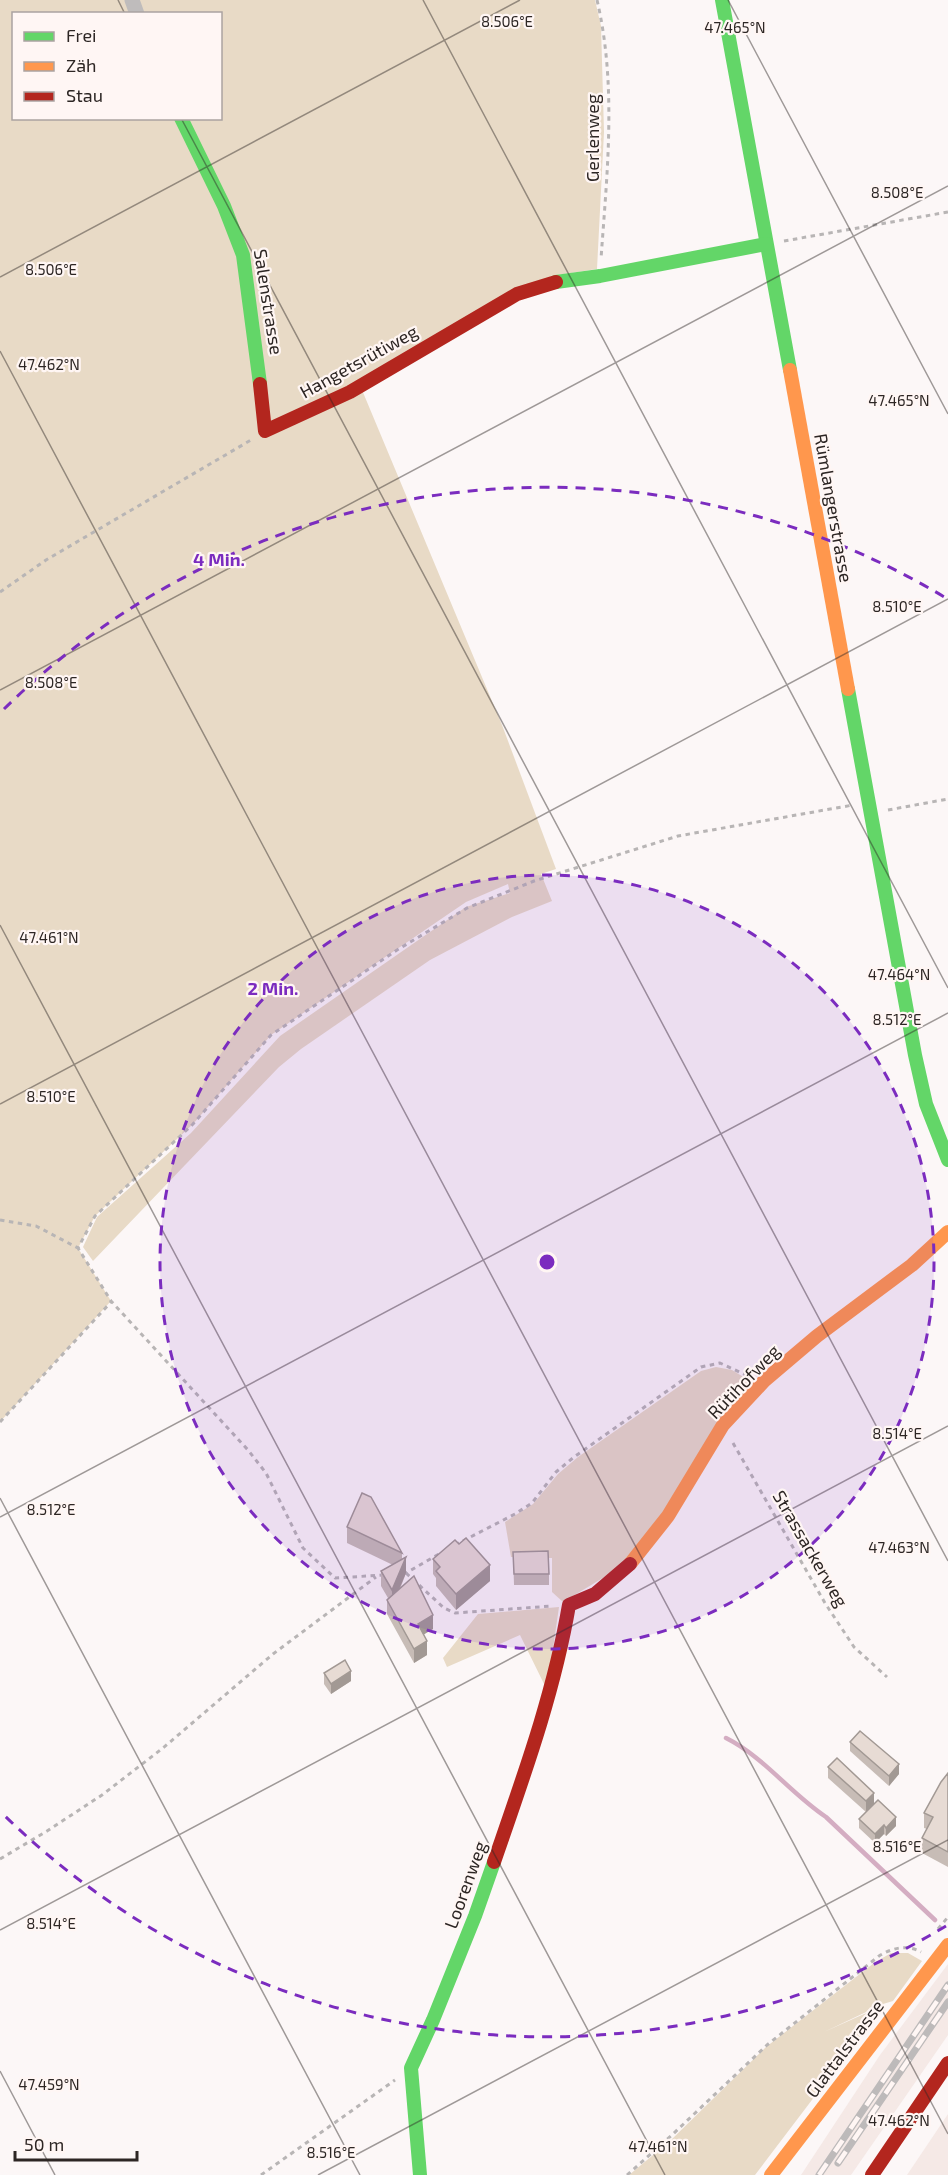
<svg xmlns="http://www.w3.org/2000/svg" width="948" height="2175" font-family="'Exo 2',sans-serif">
<rect width="100%" height="100%" fill="#fcf7f7"/>
<g fill="#f5e9e6">
<path d="M 948,1964 L 948,2035 L 851,2175 L 801,2175 L 880,2055 Z"/>
<path d="M 948,2114 L 948,2175 L 907,2175 Z"/>
</g>
<g fill="#e8dac6" fill-rule="evenodd">
<path d="M 0,0 L 595,0 L 601,26 L 604,132 L 597,269 L 551,276 L 362,390 L 502,725 L 556,869 L 541,874 L 552,901 L 512,917 L 430,960 L 301,1049 L 279,1067 L 93,1261 L 83,1247 L 97,1217 L 191,1133 L 280,1036 L 466,907 L 510,893 L 508,884 L 466,902 L 271,1035 L 193,1124 L 95,1216 L 78,1248 L 111,1301 L 0,1422 ZM 14,14 L 220,14 L 220,118 L 14,118 Z"/>
<path d="M 716,1367 L 732,1370 L 755,1384 L 631,1561 L 563,1602 L 552,1592 L 552,1558 L 511,1557 L 505,1522 L 533,1504 L 558,1474 L 578,1457 L 701,1371 Z"/>
<path d="M 559,1607 L 547,1690 L 520,1635 L 447,1667 L 443,1658 L 478,1614 Z"/>
<path d="M 891,1953 L 908,1953 L 922,1961 L 893,2001 L 883,2004 L 824,2032 L 884,2005 L 755,2175 L 629,2175 L 670,2141 L 766,2047 L 874,1963 Z"/>
</g>
<g fill="none" stroke-linecap="round" stroke-linejoin="round">
<path stroke="#d4adc2" stroke-width="4.5" d="M 726,1738 C 764,1757 790,1793 826,1817 L 935,1920"/>
<g stroke="#b8b5b5" stroke-width="3" stroke-dasharray="4.5 4.5" stroke-linecap="butt">
<path d="M 597,0 C 617,85 607,173 601,259"/>
<path d="M 784,241 L 948,212"/>
<path d="M 0,592 L 46,560 L 251,440"/>
<path d="M 888,810 L 948,799"/>
<path d="M 0,1220 L 36,1226 L 78,1248"/>
<path d="M 0,1422 L 111,1302"/>
<path d="M 733,1443 L 825,1603 L 854,1647 L 887,1677"/>
<path d="M 455,1545 L 515,1514 L 532,1503 L 556,1472 L 574,1457 L 701,1367 L 720,1363 L 746,1375"/>
<path d="M 403,1573 L 406,1573 L 439,1554"/>
<path d="M 406,1573 L 444,1608 L 455,1613 L 552,1606"/>
<path d="M 384,1575 L 335,1578 L 303,1548 L 266,1473 L 248,1450 L 111,1301 L 78,1248 L 95,1216 L 193,1124 L 271,1035 L 397,950 L 467,908 L 534,881 L 678,836 L 853,805"/>
<path d="M 0,1859 L 47,1831 L 102,1795 L 163,1748 L 273,1654 L 376,1577"/>
<path d="M 938,1929 L 948,1917"/>
<path d="M 261,2175 L 395,2080"/>
<path d="M 627,2175 L 673,2134 L 767,2045 L 879,1956 C 892,1948 907,1944 921,1952"/>
</g>
<path stroke="#bfbcbc" stroke-width="15" d="M 132,0 L 137,14"/>
<g stroke="#63d668" stroke-width="14">
<path d="M 722,0 L 790,370"/>
<path d="M 181,118 L 224,206 L 243,255 L 260,384"/>
<path d="M 556,282 L 600,276 L 766,244"/>
<path d="M 848,689 L 915,1055 L 926,1104 L 948,1160"/>
<path d="M 420,2175 L 411,2068 L 433,2020 L 475,1916 L 494,1862"/>
</g>
<g stroke="#ff974d" stroke-width="14">
<path d="M 790,370 L 848,689"/>
<path d="M 630,1564 L 668,1516 L 723,1425 L 764,1381 L 817,1336 L 912,1265 L 948,1232"/>
<path d="M 771,2175 L 948,1945"/>
</g>
<g stroke="#b3261e" stroke-width="14">
<path d="M 260,384 L 265,431 L 350,392 L 517,294 L 556,282"/>
<path d="M 494,1862 C 523,1778 554,1693 569,1605 L 595,1594 L 630,1564"/>
<path d="M 872,2175 L 948,2063"/>
</g>
<defs>
<g id="rail">
<path d="M 838,2163 L 948,2002"/>
<path d="M 819,2175 L 948,1985"/>
</g>
</defs>
<use href="#rail" stroke="#bdbaba" stroke-width="7"/>
<use href="#rail" stroke="#fff6f4" stroke-width="4.5" stroke-dasharray="14" stroke-linecap="butt"/>
</g>
<g fill="#c7bcb6">
<path d="M 347,1527 L 402,1553 L 402,1560 L 406,1573 L 400,1589 L 433,1629 L 423,1634 L 427,1655 L 414,1663 L 387,1614 L 387,1600 L 388,1598 L 381,1586 L 381,1571 L 393,1565 L 347,1543 Z"/>
<path d="M 513,1552 L 549,1574 L 549,1585 L 514,1585 Z"/>
<path d="M 433,1559 L 490,1581 L 456,1610 L 436,1586 L 436,1578 L 433,1574 Z"/>
<path d="M 324,1673 L 351,1681 L 331,1694 L 324,1684 Z"/>
<path d="M 850,1742 L 899,1774 L 889,1786 L 850,1751 Z"/>
<path d="M 828,1767 L 874,1793 L 866,1812 L 828,1778 Z"/>
<path d="M 948,1773 L 948,1867 L 922,1853 L 922,1838 L 927,1829 L 924,1828 L 924,1813 Z"/>
<path d="M 859,1819 L 896,1826 L 886,1836 L 884,1834 L 875,1843 L 859,1828 Z"/>
</g>
<g fill="#a29994">
<path d="M 406,1557 L 406,1573 L 392,1606 L 392,1590 Z"/>
<path d="M 490,1565 L 490,1581 L 456,1610 L 456,1594 Z"/>
<path d="M 433,1615 L 433,1629 L 418,1638 L 418,1624 Z"/>
<path d="M 427,1641 L 427,1655 L 414,1663 L 414,1649 Z"/>
<path d="M 351,1671 L 351,1681 L 331,1694 L 331,1684 Z"/>
<path d="M 899,1764 L 899,1774 L 889,1786 L 889,1776 Z"/>
<path d="M 874,1793 L 874,1804 L 866,1812 L 866,1801 Z"/>
<path d="M 896,1817 L 896,1826 L 886,1836 L 886,1828 Z"/>
<path d="M 884,1825 L 884,1834 L 875,1843 L 875,1834 Z"/>
</g>
<g fill="#e7dbd4" stroke="#a29994" stroke-width="1.5">
<path d="M 362,1493 L 371,1497 L 402,1553 L 347,1527 Z"/>
<path d="M 466,1538 L 490,1565 L 456,1594 L 436,1571 L 440,1567 L 433,1559 L 455,1540 L 459,1544 Z"/>
<path d="M 548,1551 L 549,1574 L 514,1574 L 513,1552 Z"/>
<path d="M 406,1557 L 392,1590 L 381,1571 Z"/>
<path d="M 414,1576 L 433,1615 L 418,1624 L 427,1641 L 414,1649 L 387,1600 Z"/>
<path d="M 345,1660 L 351,1671 L 331,1684 L 324,1673 Z"/>
<path d="M 860,1731 L 899,1764 L 889,1776 L 850,1742 Z"/>
<path d="M 837,1758 L 874,1793 L 866,1801 L 828,1767 Z"/>
<path d="M 948,1773 L 948,1852 L 922,1838 L 933,1817 L 924,1813 L 941,1782 Z"/>
<path d="M 878,1800 L 896,1817 L 886,1828 L 884,1825 L 875,1834 L 859,1819 Z"/>
</g>
<path fill="none" stroke="#2d2624" stroke-width="1.5" stroke-opacity="0.45" d="M 118,0 L 125,14M 423,0 L 948,988M 728,0 L 948,414M 181,118 L 948,1561M 0,277 L 520,0M 0,351 L 948,2134M 0,690 L 948,186M 0,925 L 665,2175M 0,1104 L 948,599M 0,1498 L 360,2175M 0,1517 L 948,1013M 0,1930 L 948,1426M 0,2071 L 55,2175M 318,2175 L 948,1840"/>
<circle cx="547" cy="1262" r="387" fill="#7b2cbf" fill-opacity=".12"/>
<g fill="none" stroke="#7b2cbf" stroke-width="3" stroke-dasharray="10 8">
<circle cx="547" cy="1262" r="387"/>
<path d="M946 1926A775 775 0 0 1 4 1815M4 709A775 775 0 0 1 946 598"/>
</g>
<g text-anchor="middle" stroke-width="4.5" stroke-linejoin="round" paint-order="stroke">
<g font-size="18" fill="#2d2624" stroke="#fff6f4">
<text transform="translate(593 138) rotate(-90)" y="6">Gerlenweg</text>
<text transform="translate(268 302) rotate(81)" y="6">Salenstrasse</text>
<text transform="translate(359 362) rotate(-29)" y="6">Hangetsrütiweg</text>
<text transform="translate(833 508) rotate(80)" y="6">Rümlangerstrasse</text>
<text transform="translate(744 1382) rotate(-46)" y="6">Rütihofweg</text>
<text transform="translate(810 1549) rotate(60)" y="6">Strassackerweg</text>
<text transform="translate(466 1885) rotate(-70)" y="6">Loorenweg</text>
<text transform="translate(845 2049) rotate(-53)" y="6">Glattalstrasse</text>
</g>
</g>
<g font-size="15" text-anchor="middle" fill="#2d2624" stroke="#fff6f4" stroke-width="4.5" stroke-linejoin="round" paint-order="stroke">
<text x="507" y="27">8.506°E</text>
<text x="735" y="33">47.465°N</text>
<text x="897" y="198">8.508°E</text>
<text x="51" y="275">8.506°E</text>
<text x="49" y="370">47.462°N</text>
<text x="899" y="406">47.465°N</text>
<text x="897" y="612">8.510°E</text>
<text x="51" y="688">8.508°E</text>
<text x="49" y="943">47.461°N</text>
<text x="899" y="980">47.464°N</text>
<text x="897" y="1025">8.512°E</text>
<text x="51" y="1102">8.510°E</text>
<text x="897" y="1439">8.514°E</text>
<text x="51" y="1515">8.512°E</text>
<text x="899" y="1553">47.463°N</text>
<text x="897" y="1852">8.516°E</text>
<text x="51" y="1929">8.514°E</text>
<text x="49" y="2090">47.459°N</text>
<text x="899" y="2126">47.462°N</text>
<text x="658" y="2152">47.461°N</text>
<text x="331" y="2158">8.516°E</text>
</g>
<circle cx="547" cy="1262" r="9" fill="#7b2cbf" stroke="#fff6f4" stroke-width="3"/>
<g font-size="18" text-anchor="middle" font-weight="bold" fill="#7b2cbf" stroke="#fff6f4" stroke-width="4.5" stroke-linejoin="round" paint-order="stroke">
<text x="219" y="566">4 Min.</text>
<text x="273" y="995">2 Min.</text>
</g>
<rect x="12" y="12" width="210" height="108" fill="#fff6f4" stroke="#aba3a1" stroke-width="1.5"/>
<rect x="24" y="32" width="30" height="9" fill="#63d668" stroke="#aba3a1" stroke-width="1.5"/>
<text x="66" y="42" font-size="18" fill="#2d2624">Frei</text>
<rect x="24" y="62" width="30" height="9" fill="#ff974d" stroke="#aba3a1" stroke-width="1.5"/>
<text x="66" y="72" font-size="18" fill="#2d2624">Zäh</text>
<rect x="24" y="92" width="30" height="9" fill="#b3261e" stroke="#aba3a1" stroke-width="1.5"/>
<text x="66" y="102" font-size="18" fill="#2d2624">Stau</text>
<path d="M15 2151v9h122v-9" fill="none" stroke="#2d2624" stroke-width="3"/>
<text x="24" y="2151" font-size="18" fill="#2d2624" stroke="#fff6f4" stroke-width="4.5" paint-order="stroke">50 m</text>
</svg>
